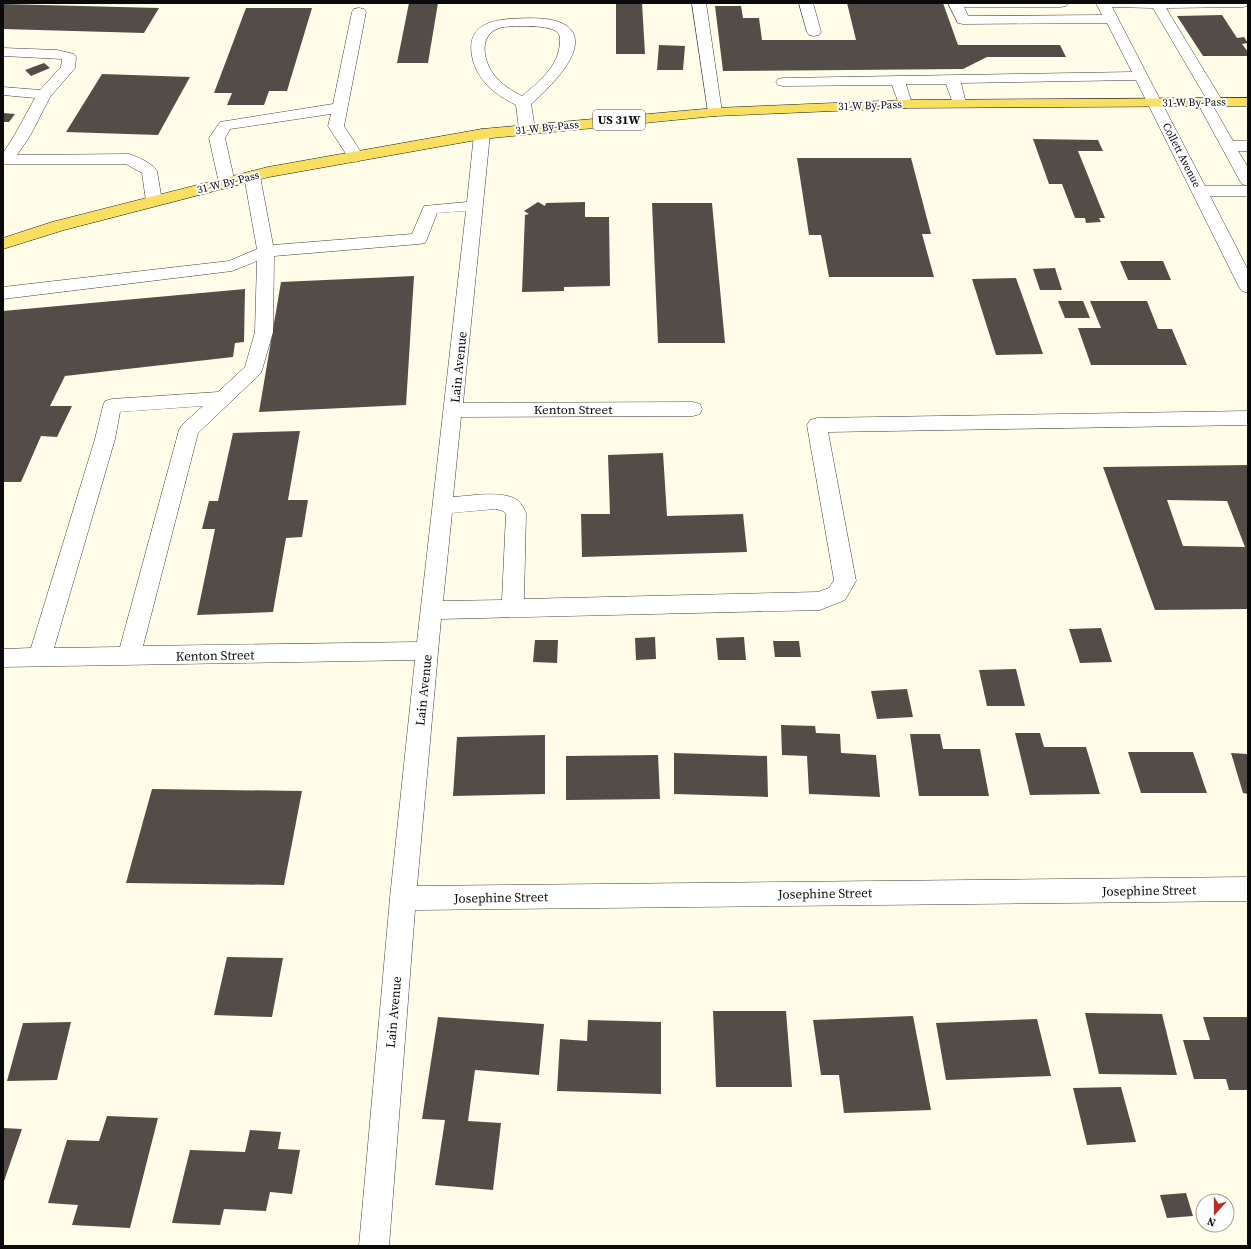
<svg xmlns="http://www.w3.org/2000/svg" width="1251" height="1249" font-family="'Source Serif 4',serif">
<rect width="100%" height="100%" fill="#fffce8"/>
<g fill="#534c47" fill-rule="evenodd">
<path d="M 409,3 L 438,3 L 428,63 L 397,63 Z"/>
<path d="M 616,3 L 642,3 L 645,54 L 616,54 Z"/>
<path d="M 847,3 L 943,3 L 958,45 L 1060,45 L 1066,57 L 987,57 L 963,69 L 723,71 L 715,6 L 741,6 L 743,18 L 759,18 L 762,40 L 856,40 Z"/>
<path d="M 3,4 L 159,8 L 144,33 L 3,29 Z"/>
<path d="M 246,8 L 312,8 L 287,91 L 269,91 L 264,105 L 227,105 L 232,93 L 214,93 Z"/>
<path d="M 1222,15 L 1237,38 L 1244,37 L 1248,43 L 1242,44 L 1248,52 L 1248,56 L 1203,56 L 1177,16 Z"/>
<path d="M 659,45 L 685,46 L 683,70 L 657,70 Z"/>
<path d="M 44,63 L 50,68 L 31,76 L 25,70 Z"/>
<path d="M 102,74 L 190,77 L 158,135 L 66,132 Z"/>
<path d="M 3,113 L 15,114 L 9,122 L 3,122 Z"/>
<path d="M 1033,139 L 1098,140 L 1103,151 L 1078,151 L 1105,218 L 1099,218 L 1101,222 L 1086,223 L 1085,218 L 1075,218 L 1062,184 L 1049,184 Z"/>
<path d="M 797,158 L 911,158 L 931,234 L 922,234 L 934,277 L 829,277 L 821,235 L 809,235 Z"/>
<path d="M 538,202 L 545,206 L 546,203 L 585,202 L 585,217 L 609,217 L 610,286 L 564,287 L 564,291 L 522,292 L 525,215 L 529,214 L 524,211 Z"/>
<path d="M 652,203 L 712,203 L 725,343 L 658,343 Z"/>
<path d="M 1120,261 L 1163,261 L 1171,280 L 1128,280 Z"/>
<path d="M 1055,268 L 1062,290 L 1040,290 L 1033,269 Z"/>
<path d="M 414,276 L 406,405 L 259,412 L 281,282 Z"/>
<path d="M 1016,278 L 1043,354 L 996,355 L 972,279 Z"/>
<path d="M 245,289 L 244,342 L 235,343 L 233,357 L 65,376 L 50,406 L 72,406 L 57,437 L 41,436 L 21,482 L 3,482 L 3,311 Z"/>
<path d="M 1058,301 L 1083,301 L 1090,318 L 1065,318 Z"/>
<path d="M 1090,301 L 1147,301 L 1158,329 L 1172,329 L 1187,365 L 1091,365 L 1078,328 L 1101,328 Z"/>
<path d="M 300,431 L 288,500 L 308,500 L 302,537 L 286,538 L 273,612 L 197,615 L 215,529 L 202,529 L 209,501 L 218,501 L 233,433 Z"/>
<path d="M 663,453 L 667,516 L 743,514 L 747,552 L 582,557 L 581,514 L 610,514 L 608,455 Z"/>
<path d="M 1248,465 L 1248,609 L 1155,610 L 1103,467 ZM 1167,500 L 1227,501 L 1245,547 L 1183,546 Z"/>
<path d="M 1101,628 L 1112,662 L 1080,663 L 1069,629 Z"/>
<path d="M 655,637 L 656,659 L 636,660 L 635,638 Z"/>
<path d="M 744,637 L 746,660 L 718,660 L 716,638 Z"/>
<path d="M 535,640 L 558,640 L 557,663 L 533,662 Z"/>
<path d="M 773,641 L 799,641 L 801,657 L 775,657 Z"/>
<path d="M 1016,669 L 1025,706 L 987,706 L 979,670 Z"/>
<path d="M 907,689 L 913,717 L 877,719 L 871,691 Z"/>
<path d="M 781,725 L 815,726 L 816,733 L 840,734 L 841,753 L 876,755 L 880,797 L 809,794 L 807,756 L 782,755 Z"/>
<path d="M 1015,733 L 1040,733 L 1044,747 L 1086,747 L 1100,794 L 1030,795 Z"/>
<path d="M 910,734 L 940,734 L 943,749 L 980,749 L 989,796 L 919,796 Z"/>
<path d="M 545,735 L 545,794 L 453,796 L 457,737 Z"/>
<path d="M 1128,752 L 1193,752 L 1207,793 L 1141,793 Z"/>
<path d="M 674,753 L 767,756 L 768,797 L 674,794 Z"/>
<path d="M 1231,753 L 1248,754 L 1248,794 L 1243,793 Z"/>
<path d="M 658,755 L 660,799 L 566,800 L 566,756 Z"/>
<path d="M 152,789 L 302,791 L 284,885 L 126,883 Z"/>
<path d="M 227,957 L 283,958 L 272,1017 L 214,1015 Z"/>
<path d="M 713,1011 L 786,1011 L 792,1087 L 716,1087 Z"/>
<path d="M 1085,1013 L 1162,1014 L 1177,1075 L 1099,1074 Z"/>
<path d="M 913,1016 L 931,1110 L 844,1113 L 839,1075 L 821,1075 L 813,1020 Z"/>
<path d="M 438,1017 L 544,1024 L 539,1075 L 475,1070 L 468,1121 L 501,1123 L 493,1190 L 435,1185 L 445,1120 L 422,1119 Z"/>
<path d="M 1203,1017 L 1248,1017 L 1248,1090 L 1229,1090 L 1226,1079 L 1194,1079 L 1183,1040 L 1210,1040 Z"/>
<path d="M 1037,1019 L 1051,1076 L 946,1080 L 936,1023 Z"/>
<path d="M 588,1020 L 661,1022 L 661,1094 L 557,1091 L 560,1039 L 587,1041 Z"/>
<path d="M 71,1022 L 57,1080 L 7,1081 L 23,1023 Z"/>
<path d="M 1121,1087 L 1136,1142 L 1087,1145 L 1073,1088 Z"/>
<path d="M 107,1116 L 158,1118 L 130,1228 L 72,1225 L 78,1205 L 48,1203 L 67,1140 L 99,1141 Z"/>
<path d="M 3,1128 L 22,1129 L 3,1184 Z"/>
<path d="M 250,1130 L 281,1132 L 278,1149 L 300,1150 L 292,1194 L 270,1192 L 266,1211 L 224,1209 L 220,1225 L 172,1223 L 190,1150 L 245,1152 Z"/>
<path d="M 1186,1193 L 1193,1216 L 1167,1218 L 1160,1195 Z"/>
</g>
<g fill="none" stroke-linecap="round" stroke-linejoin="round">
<defs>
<g id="minor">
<path d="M 692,3 L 706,3 L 722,112 L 720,115 L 715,116 L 710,115 L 708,112 Z"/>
<path d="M 799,3 L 813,3 L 821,32 L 819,35 L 814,36 L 809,35 L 807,32 Z"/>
<path d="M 948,3 L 1068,3 L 1066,6 L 1061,7 L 964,7 L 968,16 L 1102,15 L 1096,3 L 1248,3 L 1248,6 L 1243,7 L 1166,8 L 1223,102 L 1221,105 L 1213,106 L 1233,141 L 1248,141 L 1248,151 L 1238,151 L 1248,167 L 1248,186 L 1242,184 L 1240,181 L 1197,102 L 1199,99 L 1206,98 L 1153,8 L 1112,7 L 1205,186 L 1248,186 L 1248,196 L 1210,196 L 1248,270 L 1248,293 L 1242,291 L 1239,287 L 1136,80 L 961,83 L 966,103 L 964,106 L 959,107 L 954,106 L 946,84 L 906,84 L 912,104 L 910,107 L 905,108 L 900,107 L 892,85 L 783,86 L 778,85 L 776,82 L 778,79 L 783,78 L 1132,72 L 1107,23 L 963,24 L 958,23 Z"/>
<path d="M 359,8 L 364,9 L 366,12 L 344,126 L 364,157 L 361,160 L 356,162 L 351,160 L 348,157 L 328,126 L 331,114 L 230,129 L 225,138 L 235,183 L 233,186 L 227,188 L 221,186 L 219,183 L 209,138 L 220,122 L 333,104 L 352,12 L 354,9 Z"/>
<path d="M 509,19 C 524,18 554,16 567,26 C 594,47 546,91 531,104 L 535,129 L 532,132 L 527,134 L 522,132 L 519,129 L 516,105 C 506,100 496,94 488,86 C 480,78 474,67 472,56 C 467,29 485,21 509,19 ZM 503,27 C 514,26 551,24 558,33 C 560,35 560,39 560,42 C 559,66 539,82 522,96 C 512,91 501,84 494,75 C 482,59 478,32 503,27 Z"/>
<path d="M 3,48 L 57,50 L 74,54 L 76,57 L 75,68 L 50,97 L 30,136 L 17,155 L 129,154 C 138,157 152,163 157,171 L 162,201 L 160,204 L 154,206 L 148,204 L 146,201 L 142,173 L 126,164 L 3,164 L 3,153 L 14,136 L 35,98 L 3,95 L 3,87 L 40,90 L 61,67 L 62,59 L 3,56 Z"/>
<path d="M 482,129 L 487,131 L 490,134 L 463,403 L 693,402 L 700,404 L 702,409 L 700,414 L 693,416 L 461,417 L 453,497 C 470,496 503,490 517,500 C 521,502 524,509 526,513 L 524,599 L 818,592 L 829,588 L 834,580 L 807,425 L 810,420 L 817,418 L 1248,411 L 1248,425 L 828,432 L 856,581 L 845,600 L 820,610 L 441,619 L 417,886 L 1248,877 L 1248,901 L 415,910 L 389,1246 L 359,1246 L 390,898 L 415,660 L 3,667 L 3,649 L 31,648 L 95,439 L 103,406 L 105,401 L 112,399 L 218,392 L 245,367 L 255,332 L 257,261 L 232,271 L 3,299 L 3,287 L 229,261 L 257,249 L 244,176 L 246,173 L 252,171 L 258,173 L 260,176 L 273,245 L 412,234 L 424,206 L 467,202 L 474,134 L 477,131 ZM 466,211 L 417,642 L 143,646 L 198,433 L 260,374 L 262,370 L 273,332 L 274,256 L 419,244 L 425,243 L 427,239 L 437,213 ZM 203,406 L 182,425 L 179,430 L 120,647 L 54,648 L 115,439 L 120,412 ZM 496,509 L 503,511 L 506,514 L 502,600 L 443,601 L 452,513 Z"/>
</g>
<path id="major" d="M 1248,98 L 1248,106 L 905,108 L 715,116 L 482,139 L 269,177 L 64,230 L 3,249 L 3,238 L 52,222 L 268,167 L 482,129 L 715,108 L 905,100 Z"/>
</defs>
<use href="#minor" stroke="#3d3d3d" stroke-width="1"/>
<use href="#major" stroke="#1b1b1b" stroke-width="1"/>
<use href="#minor" fill="#fff" fill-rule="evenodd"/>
<use href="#major" fill="#f8df5f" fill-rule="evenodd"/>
</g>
<g text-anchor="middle" stroke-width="4" stroke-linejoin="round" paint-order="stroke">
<g font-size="11" fill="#0a0a0a" stroke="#fff">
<text transform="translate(1194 102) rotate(-1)" y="4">31-W By-Pass</text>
<text transform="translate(870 105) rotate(-2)" y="4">31-W By-Pass</text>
<text transform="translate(547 127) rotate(-6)" y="4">31-W By-Pass</text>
<text transform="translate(1182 155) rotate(63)" y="4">Collett Avenue</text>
<text transform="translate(228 182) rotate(-14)" y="4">31-W By-Pass</text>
</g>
<rect fill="#fff" stroke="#545454" stroke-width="1" x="593" y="110" width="52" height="20" rx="3"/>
<g font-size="12" font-weight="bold" fill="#0a0a0a">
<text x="619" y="124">US 31W</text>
</g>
<g font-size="13" fill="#0a0a0a" stroke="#fff">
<text transform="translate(458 367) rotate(-84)" y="5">Lain Avenue</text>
<text x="573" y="414">Kenton Street</text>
<text transform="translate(215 655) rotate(-1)" y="5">Kenton Street</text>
<text transform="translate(423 690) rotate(-84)" y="5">Lain Avenue</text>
<text transform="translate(1149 890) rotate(-1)" y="5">Josephine Street</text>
<text transform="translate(825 893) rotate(-1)" y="5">Josephine Street</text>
<text transform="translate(501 897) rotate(-1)" y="5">Josephine Street</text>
<text transform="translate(393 1012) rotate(-85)" y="5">Lain Avenue</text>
</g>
</g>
<rect width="1251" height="1249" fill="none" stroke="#0a0a0a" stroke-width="8"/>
<g transform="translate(1215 1213) rotate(201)"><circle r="19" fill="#ffffff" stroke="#9d9d9d"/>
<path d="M0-3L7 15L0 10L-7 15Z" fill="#b82a25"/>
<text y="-6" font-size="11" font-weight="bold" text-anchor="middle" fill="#0a0a0a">N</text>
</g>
</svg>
